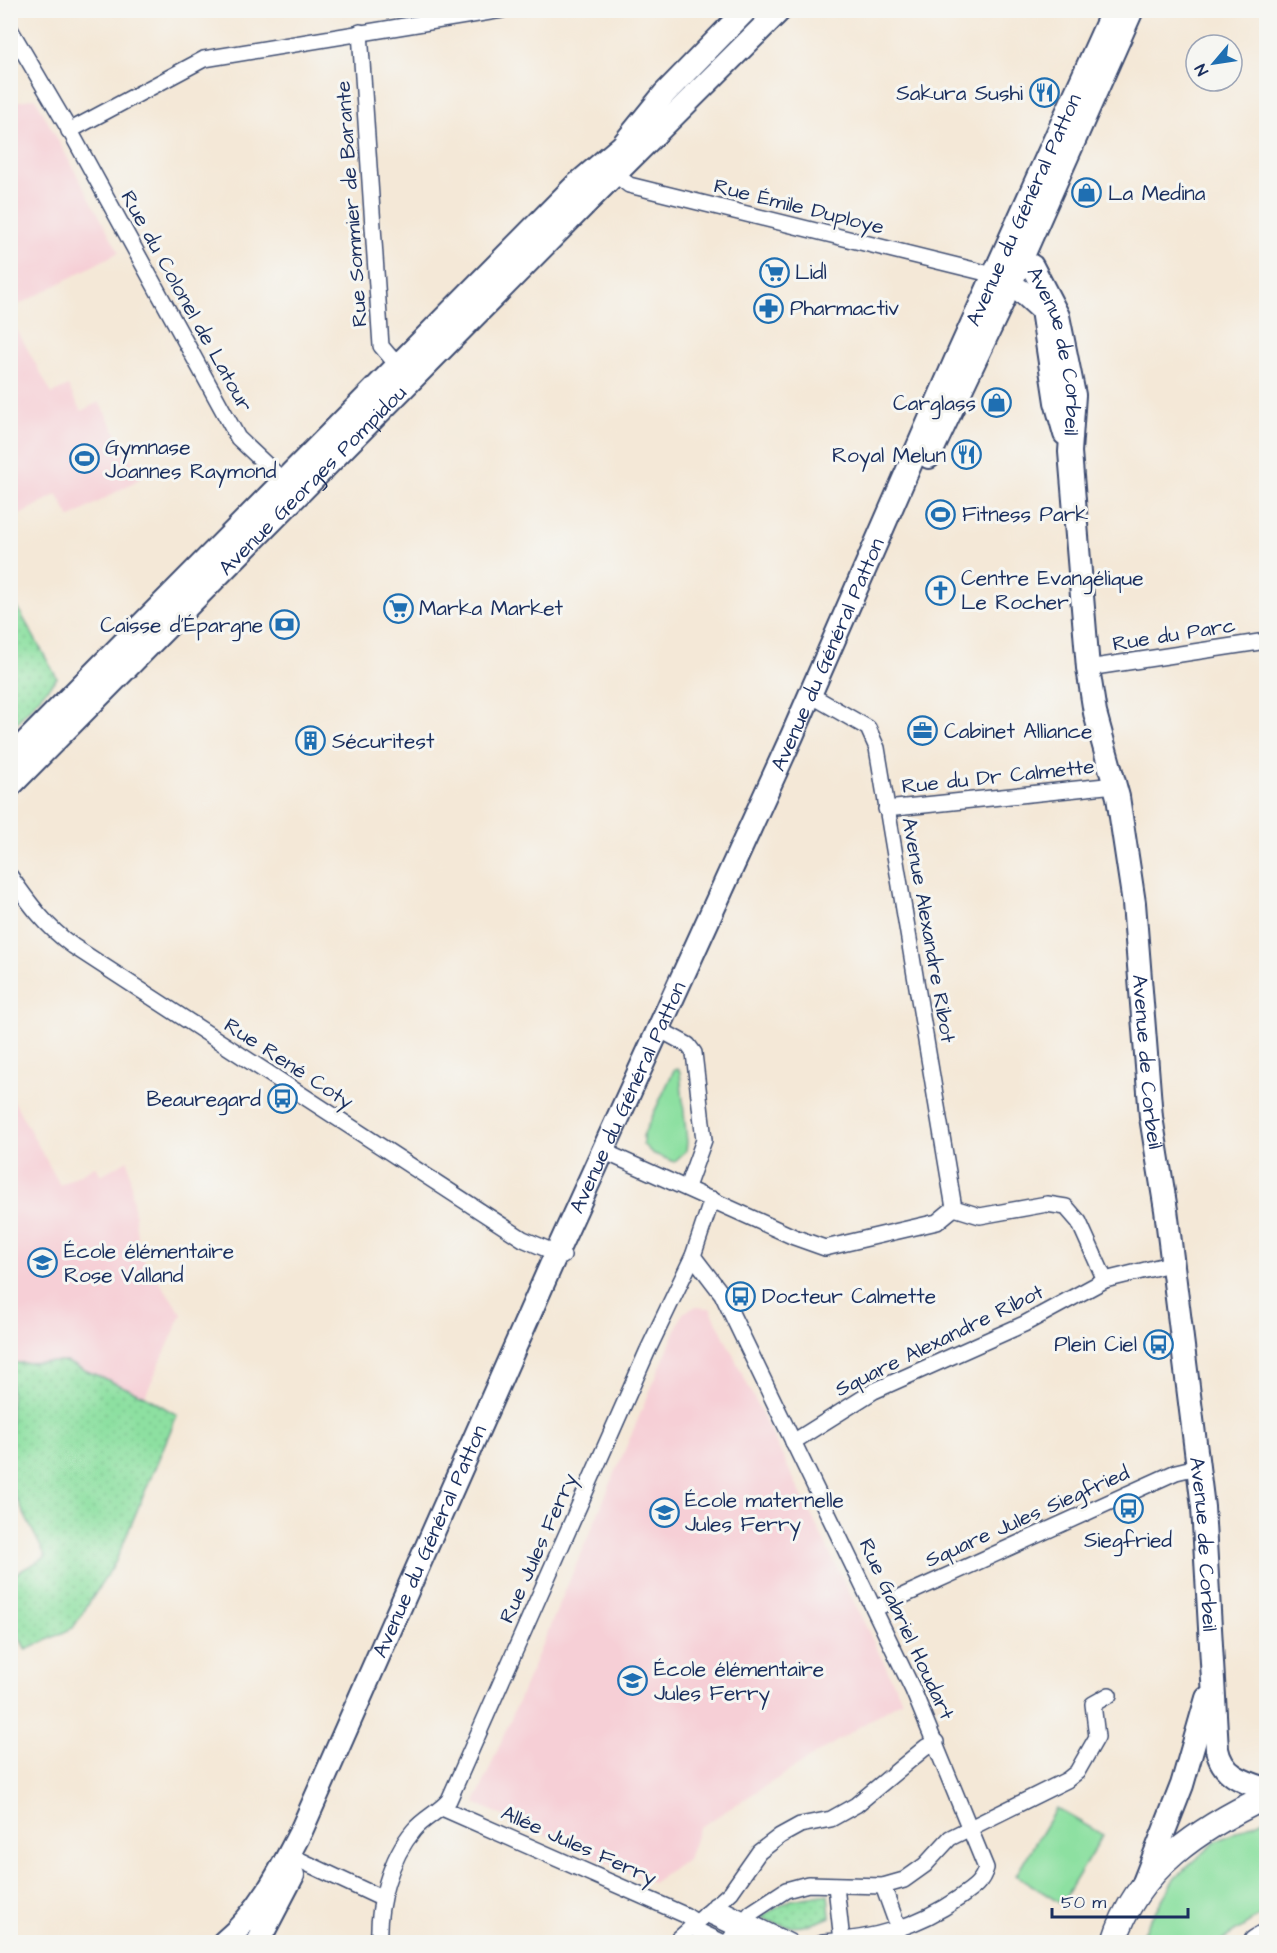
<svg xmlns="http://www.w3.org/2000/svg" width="1277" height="1953" font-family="'Architects Daughter',sans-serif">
<defs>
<pattern id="park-dots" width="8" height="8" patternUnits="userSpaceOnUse" patternTransform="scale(1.5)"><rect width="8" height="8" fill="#8de0a1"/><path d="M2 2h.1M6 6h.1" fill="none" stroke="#79c08d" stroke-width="1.8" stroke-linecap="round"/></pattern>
</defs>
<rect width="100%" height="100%" fill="#f6f6f2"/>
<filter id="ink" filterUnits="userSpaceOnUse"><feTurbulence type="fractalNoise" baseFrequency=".0167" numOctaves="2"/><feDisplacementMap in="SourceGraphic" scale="12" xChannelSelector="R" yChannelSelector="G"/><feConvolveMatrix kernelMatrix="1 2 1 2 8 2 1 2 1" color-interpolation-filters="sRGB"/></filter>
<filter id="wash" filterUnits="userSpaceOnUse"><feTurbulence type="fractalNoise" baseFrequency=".008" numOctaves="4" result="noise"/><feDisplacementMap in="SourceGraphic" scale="24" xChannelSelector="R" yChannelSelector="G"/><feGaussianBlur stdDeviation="1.35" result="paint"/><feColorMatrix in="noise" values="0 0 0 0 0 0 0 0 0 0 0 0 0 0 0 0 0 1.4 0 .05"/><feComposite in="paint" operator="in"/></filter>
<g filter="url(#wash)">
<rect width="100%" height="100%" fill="#f4e8d7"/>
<g fill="#f6cfd6">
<path d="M 35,98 L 119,252 L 11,309 L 11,103 Z"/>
<path d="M 10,317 L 52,394 L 68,386 L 81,411 L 99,402 L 141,478 L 70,518 L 57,494 L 11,520 Z"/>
<path d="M 10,1094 L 60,1185 L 95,1166 L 101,1175 L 128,1160 L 139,1253 L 182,1314 L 145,1396 L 66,1362 L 11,1363 Z"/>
<path d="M 695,1307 L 710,1308 L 902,1700 L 699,1828 L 688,1859 L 652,1883 L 475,1803 L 683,1313 Z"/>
</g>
<g fill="#8de0a1" stroke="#548880" stroke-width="1.5">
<path d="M 678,1069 L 680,1072 L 687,1142 L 686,1151 L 674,1162 L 652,1153 L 643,1144 L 643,1136 L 674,1070 Z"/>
<path d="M 1056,1808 L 1103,1835 L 1061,1904 L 1016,1875 Z"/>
<path d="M 1266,1818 L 1266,1912 L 1219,1942 L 1137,1942 L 1175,1878 L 1217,1841 Z"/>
</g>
<g fill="url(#park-dots)" stroke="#548880" stroke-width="1.5">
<path d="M 11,596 L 57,678 L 11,729 L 10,729 Z"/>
<path d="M 66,1362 L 145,1396 L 177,1415 L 115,1563 L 73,1628 L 26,1650 L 11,1621 L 11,1576 L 46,1557 L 11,1488 L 11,1363 Z"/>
<path d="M 828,1894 L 830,1917 C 801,1930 788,1930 760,1917 L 791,1900 Z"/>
</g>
</g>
<g filter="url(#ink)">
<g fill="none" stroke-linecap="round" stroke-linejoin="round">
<defs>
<g id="street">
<path d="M 10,29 L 74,138 L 238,438 L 290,487"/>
<path d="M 360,32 L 381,346 L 403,372"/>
<path d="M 69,131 L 204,59 L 502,10"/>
<path d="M 610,170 L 629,185 L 982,272 L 995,278"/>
<path d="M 1088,668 L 1266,641"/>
<path d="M 809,694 L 868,728 L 877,748 L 954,1208"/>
<path d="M 886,809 L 1115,785"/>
<path d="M 10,876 C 29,903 46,927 73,946 L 523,1239 L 563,1256"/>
<path d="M 666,1033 L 688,1045 L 694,1053 L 704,1140 L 687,1187"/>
<path d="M 603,1151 L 794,1237 L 825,1248 L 937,1222 L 954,1208"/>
<path d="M 954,1208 L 980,1216 L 1047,1204 L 1066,1207 L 1079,1222 L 1105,1280"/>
<path d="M 693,1256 L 722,1294 L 913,1690 L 986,1868 C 982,1883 972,1889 959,1898 C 917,1927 874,1939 823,1942"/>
<path d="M 793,1442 L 874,1391 L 1024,1324 L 1105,1280 L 1170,1264"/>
<path d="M 876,1608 L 1176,1472 L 1197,1467"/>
<path d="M 442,1808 L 685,1915 L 697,1923"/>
<path d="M 289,1855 L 381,1898"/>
<path d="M 836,1886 L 842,1941"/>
<path d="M 883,1886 L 899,1930"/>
<path d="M 715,1905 L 790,1942"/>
<path d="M 706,1914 L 766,1942"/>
<path d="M 692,1928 L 722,1942"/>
<path d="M 379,1942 C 377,1906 390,1858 414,1830 C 424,1818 439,1812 449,1800 L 647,1352 L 693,1256 L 712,1199"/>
<path d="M 675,1942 L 731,1892 L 759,1852 L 780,1836 L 800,1825 L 831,1819 L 856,1805 L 926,1747 L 936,1742"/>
<path d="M 728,1942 L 751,1913 L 786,1890 L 808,1884 L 883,1886 L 904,1880 L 925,1865 L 950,1838 L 1067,1780 L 1077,1772 L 1097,1737 L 1093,1704 L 1109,1695"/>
</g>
<g id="secondary">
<path id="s1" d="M 1021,261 L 1032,266 L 1058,316 L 1074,395 L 1070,452 L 1088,668 L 1095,713 L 1118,797 L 1134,903 L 1151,1117 L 1166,1210 L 1203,1507 L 1217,1749 C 1222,1776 1244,1782 1266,1789"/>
<path d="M 996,278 L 1020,290 L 1042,310 L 1056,402 L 1065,434"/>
<path d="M 929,457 L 1002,303 L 1132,10"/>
<path d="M 10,758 L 575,186 L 622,146 L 665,93 L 746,10"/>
<path id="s2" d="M 10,786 L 590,199 L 780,10"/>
<path d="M 1143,1885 L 1182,1785 L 1207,1698"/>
<path id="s3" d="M 224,1942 C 260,1912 281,1870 302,1829 L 556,1254 L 792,736 L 957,357 L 1113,10"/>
<path d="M 258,1942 L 293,1875"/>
</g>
<g id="primary">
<path d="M 1114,1942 C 1136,1869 1202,1827 1266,1797"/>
<path d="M 1256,1942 L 1266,1936"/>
</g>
</defs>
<use href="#street" stroke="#3c4b70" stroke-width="18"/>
<use href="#secondary" stroke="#3c4b70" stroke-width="26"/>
<use href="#primary" stroke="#3c4b70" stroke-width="27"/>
<use href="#street" stroke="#fff" stroke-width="15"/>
<use href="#secondary" stroke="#fff" stroke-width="22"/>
<use href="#primary" stroke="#fff" stroke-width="24"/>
</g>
</g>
<defs>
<symbol id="restaurant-ring" viewBox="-11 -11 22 22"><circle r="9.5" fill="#f6f6f2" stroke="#1f6fb2" stroke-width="1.5"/><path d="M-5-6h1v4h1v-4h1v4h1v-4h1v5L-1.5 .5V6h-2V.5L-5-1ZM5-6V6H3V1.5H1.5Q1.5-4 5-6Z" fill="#1f6fb2"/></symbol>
<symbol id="shop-ring" viewBox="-11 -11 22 22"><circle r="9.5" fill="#f6f6f2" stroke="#1f6fb2" stroke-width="1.5"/><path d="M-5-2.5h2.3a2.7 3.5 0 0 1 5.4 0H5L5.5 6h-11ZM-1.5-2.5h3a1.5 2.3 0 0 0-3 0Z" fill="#1f6fb2"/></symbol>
<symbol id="supermarket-ring" viewBox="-11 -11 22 22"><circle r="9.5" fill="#f6f6f2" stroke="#1f6fb2" stroke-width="1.5"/><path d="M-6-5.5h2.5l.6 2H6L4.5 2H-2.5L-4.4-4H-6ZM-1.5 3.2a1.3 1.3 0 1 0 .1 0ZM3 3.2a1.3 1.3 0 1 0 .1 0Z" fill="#1f6fb2"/></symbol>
<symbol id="pharmacy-ring" viewBox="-11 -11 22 22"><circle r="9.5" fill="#f6f6f2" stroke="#1f6fb2" stroke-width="1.5"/><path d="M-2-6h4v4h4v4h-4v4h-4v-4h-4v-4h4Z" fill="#1f6fb2"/></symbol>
<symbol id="stadium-ring" viewBox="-11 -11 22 22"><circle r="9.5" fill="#f6f6f2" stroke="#1f6fb2" stroke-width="1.5"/><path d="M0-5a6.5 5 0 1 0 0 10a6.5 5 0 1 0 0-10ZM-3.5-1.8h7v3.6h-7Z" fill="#1f6fb2"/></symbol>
<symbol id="church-ring" viewBox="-11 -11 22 22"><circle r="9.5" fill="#f6f6f2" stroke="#1f6fb2" stroke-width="1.5"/><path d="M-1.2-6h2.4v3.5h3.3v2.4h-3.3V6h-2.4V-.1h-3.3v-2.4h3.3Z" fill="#1f6fb2"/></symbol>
<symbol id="bank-ring" viewBox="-11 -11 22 22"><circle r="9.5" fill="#f6f6f2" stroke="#1f6fb2" stroke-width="1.5"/><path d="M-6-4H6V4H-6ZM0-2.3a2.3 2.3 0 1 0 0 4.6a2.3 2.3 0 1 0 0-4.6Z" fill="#1f6fb2"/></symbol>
<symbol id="office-ring" viewBox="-11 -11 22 22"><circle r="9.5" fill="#f6f6f2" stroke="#1f6fb2" stroke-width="1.5"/><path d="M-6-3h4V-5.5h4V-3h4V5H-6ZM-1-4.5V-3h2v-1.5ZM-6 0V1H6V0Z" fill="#1f6fb2"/></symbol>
<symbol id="building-ring" viewBox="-11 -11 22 22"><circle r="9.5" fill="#f6f6f2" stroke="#1f6fb2" stroke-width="1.5"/><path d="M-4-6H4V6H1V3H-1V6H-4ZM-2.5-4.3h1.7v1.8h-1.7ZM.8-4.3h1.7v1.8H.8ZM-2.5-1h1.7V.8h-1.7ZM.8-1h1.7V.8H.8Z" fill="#1f6fb2"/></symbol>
<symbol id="bus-ring" viewBox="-11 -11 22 22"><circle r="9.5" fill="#f6f6f2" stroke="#1f6fb2" stroke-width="1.5"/><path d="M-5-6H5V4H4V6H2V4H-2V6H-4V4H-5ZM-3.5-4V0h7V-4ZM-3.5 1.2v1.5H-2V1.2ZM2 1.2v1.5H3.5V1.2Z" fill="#1f6fb2"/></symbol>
<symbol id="school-ring" viewBox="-11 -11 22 22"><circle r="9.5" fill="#f6f6f2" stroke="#1f6fb2" stroke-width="1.5"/><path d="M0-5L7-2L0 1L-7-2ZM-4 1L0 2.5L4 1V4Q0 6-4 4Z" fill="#1f6fb2"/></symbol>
</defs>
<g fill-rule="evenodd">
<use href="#restaurant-ring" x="1028" y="76" width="33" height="33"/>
<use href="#shop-ring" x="1070" y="176" width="33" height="33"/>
<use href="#supermarket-ring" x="758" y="256" width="33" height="33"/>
<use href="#pharmacy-ring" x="752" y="292" width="33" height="33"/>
<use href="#shop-ring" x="980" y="386" width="33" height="33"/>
<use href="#restaurant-ring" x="950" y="438" width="33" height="33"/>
<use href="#stadium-ring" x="68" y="442" width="33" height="33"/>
<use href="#stadium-ring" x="924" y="498" width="33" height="33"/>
<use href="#church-ring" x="924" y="574" width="33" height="33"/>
<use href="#supermarket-ring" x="382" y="592" width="33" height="33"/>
<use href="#bank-ring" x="268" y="608" width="33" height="33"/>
<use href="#office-ring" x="906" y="714" width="33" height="33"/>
<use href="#building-ring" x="294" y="724" width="33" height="33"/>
<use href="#bus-ring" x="266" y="1082" width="33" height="33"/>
<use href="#school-ring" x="26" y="1246" width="33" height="33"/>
<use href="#bus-ring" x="724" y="1280" width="33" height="33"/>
<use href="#bus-ring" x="1142" y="1328" width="33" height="33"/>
<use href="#bus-ring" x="1112" y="1492" width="33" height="33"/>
<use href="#school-ring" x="648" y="1496" width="33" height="33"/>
<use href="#school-ring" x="616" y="1664" width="33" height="33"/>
</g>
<g text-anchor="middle" stroke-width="6" stroke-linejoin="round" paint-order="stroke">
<g font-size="21" fill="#1b2f5e" stroke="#f6f6f2" text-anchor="start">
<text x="1023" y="100" text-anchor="end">Sakura Sushi</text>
<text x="1108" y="200">La Medina</text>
<text x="795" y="279">Lidl</text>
<text x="790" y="315">Pharmactiv</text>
<text x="976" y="410" text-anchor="end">Carglass</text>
<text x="105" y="454">Gymnase<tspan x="105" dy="24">Joannes Raymond</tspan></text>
<text x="946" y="462" text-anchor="end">Royal Melun</text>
<text x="962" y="521">Fitness Park</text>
<text x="961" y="585">Centre Evangélique<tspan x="961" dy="24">Le Rocher</tspan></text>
<text x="419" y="615">Marka Market</text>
<text x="263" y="632" text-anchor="end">Caisse d'Épargne</text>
<text x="944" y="738">Cabinet Alliance</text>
<text x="332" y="748">Sécuritest</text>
<text x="261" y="1106" text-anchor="end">Beauregard</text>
<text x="64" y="1258">École élémentaire<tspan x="64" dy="24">Rose Valland</tspan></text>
<text x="762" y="1303">Docteur Calmette</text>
<text x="1137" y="1351" text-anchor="end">Plein Ciel</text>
<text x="685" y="1507">École maternelle<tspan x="685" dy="24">Jules Ferry</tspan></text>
<text x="1128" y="1547" text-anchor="middle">Siegfried</text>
<text x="654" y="1676">École élémentaire<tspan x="654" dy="24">Jules Ferry</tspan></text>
</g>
<g font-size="21" fill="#1b2f5e" stroke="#f6f6f2">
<text transform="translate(351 204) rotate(-94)" y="7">Rue Sommier de Barante</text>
<text transform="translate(799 206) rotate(14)" y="7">Rue Émile Duploye</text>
<text dy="7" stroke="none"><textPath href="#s3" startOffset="1911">Avenue du Général Patton</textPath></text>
<text transform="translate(187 301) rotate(61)" y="7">Rue du Colonel de Latour</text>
<text dy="7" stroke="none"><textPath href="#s1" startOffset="102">Avenue de Corbeil</textPath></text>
<text dy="7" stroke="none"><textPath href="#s2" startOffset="430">Avenue Georges Pompidou</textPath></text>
<text transform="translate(1174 634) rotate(-9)" y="7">Rue du Parc</text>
<text dy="7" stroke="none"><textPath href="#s3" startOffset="1425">Avenue du Général Patton</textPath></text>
<text transform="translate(998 776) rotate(-6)" y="7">Rue du Dr Calmette</text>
<text transform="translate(929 930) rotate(80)" y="7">Avenue Alexandre Ribot</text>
<text dy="7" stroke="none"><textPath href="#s1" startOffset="822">Avenue de Corbeil</textPath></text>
<text transform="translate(289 1063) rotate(33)" y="7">Rue René Coty</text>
<text dy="7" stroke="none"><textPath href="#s3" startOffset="939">Avenue du Général Patton</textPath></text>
<text transform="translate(939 1340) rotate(-26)" y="7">Square Alexandre Ribot</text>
<text transform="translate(1027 1516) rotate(-24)" y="7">Square Jules Siegfried</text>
<text dy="7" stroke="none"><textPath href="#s3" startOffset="453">Avenue du Général Patton</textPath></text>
<text dy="7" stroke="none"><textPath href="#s1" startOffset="1308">Avenue de Corbeil</textPath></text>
<text transform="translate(538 1548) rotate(-66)" y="7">Rue Jules Ferry</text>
<text transform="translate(907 1629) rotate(65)" y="7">Rue Gabriel Houdart</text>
<text transform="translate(579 1845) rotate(24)" y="7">Allée Jules Ferry</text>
</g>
</g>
<rect width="1277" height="1953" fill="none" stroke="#f6f6f2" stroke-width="36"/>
<g transform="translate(1214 63) rotate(241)"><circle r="28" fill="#f6f6f2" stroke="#9ea6b7" stroke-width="1.5"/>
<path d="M0-4.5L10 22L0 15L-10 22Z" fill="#1f6fb2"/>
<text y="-9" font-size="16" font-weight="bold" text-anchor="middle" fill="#1b2f5e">N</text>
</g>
<path d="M1052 1908v9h136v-9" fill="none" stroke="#1b2f5e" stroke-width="3"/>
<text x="1061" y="1908" font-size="18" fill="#1b2f5e" stroke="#f6f6f2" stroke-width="4.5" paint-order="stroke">50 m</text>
</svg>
